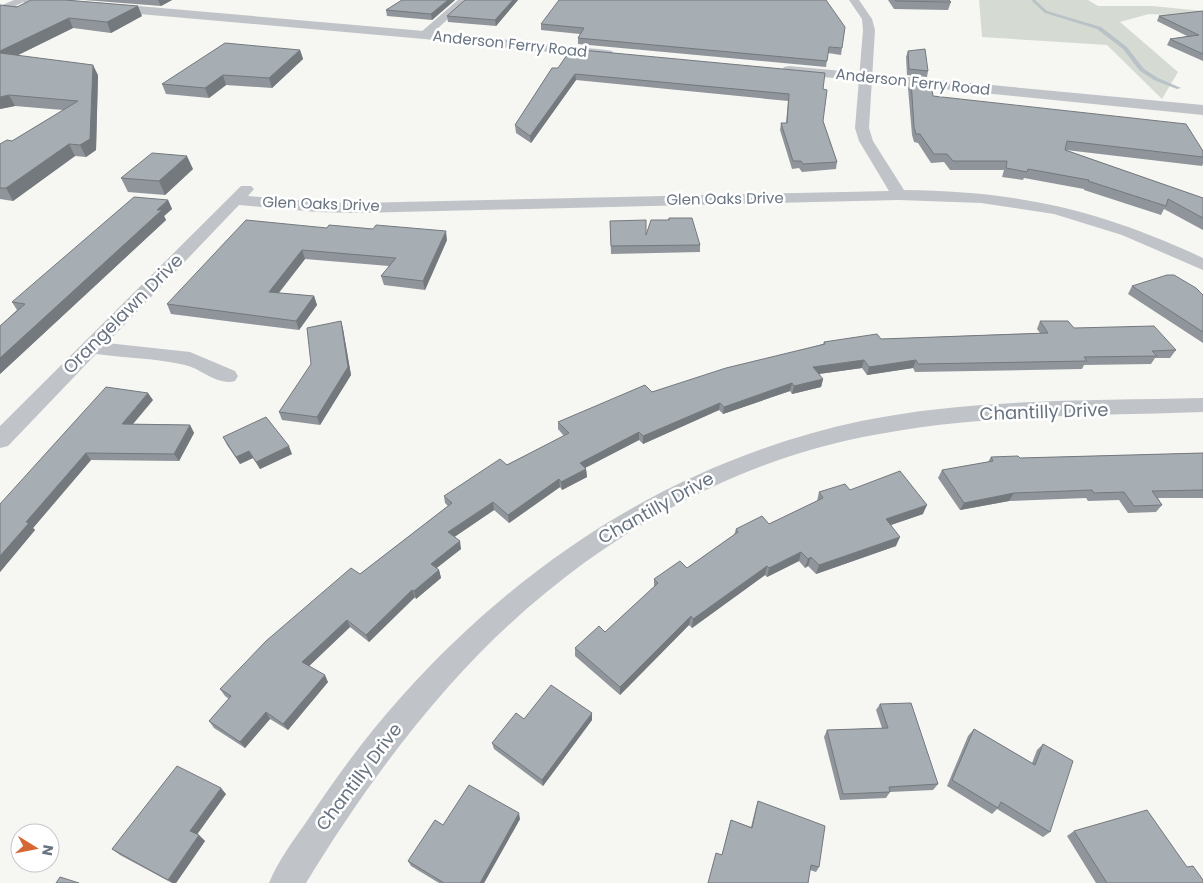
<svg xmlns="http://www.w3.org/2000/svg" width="1203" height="883" font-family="Poppins,sans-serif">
<rect width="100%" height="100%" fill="#f6f6f3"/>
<path fill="#d5dbd3" d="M 979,0 L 1088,0 L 1098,6 L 1152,6 L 1203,11 L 1203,17 L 1149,14 L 1120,22 L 1178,72 L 1162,99 L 1107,45 L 982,37 Z"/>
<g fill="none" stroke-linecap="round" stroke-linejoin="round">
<path fill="#b9c2c7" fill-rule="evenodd" d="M 1031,0 L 1035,0 L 1047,11 L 1101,27 L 1127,47 L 1144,69 L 1158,78 L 1181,88 L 1177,89 L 1154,80 L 1140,71 L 1123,49 L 1097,29 L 1045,13 Z"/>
<g fill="#c0c3c7" fill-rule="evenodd">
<path d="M 14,0 L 28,0 L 0,13 L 0,6 Z"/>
<path d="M 458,0 L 469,0 L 428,37 L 420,37 L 418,35 L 420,33 Z"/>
<path d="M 849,0 L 859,0 L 872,19 L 875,30 L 869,128 L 873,141 L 904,190 C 1017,191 1101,210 1203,258 L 1203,270 L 1122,235 L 1054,214 L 981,203 L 899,200 L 357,213 L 317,212 L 239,205 L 107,343 L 190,352 L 235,371 L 238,376 L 235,381 C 217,386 202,369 185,365 C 156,358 125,358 96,354 L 8,446 L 0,448 L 0,426 L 241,186 L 251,186 L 254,189 L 248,196 L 317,202 L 357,203 L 889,191 L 859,141 L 855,128 L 863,30 L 862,19 Z"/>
<path d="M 1203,398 L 1203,412 C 1090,416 975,414 863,437 C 703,469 556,565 449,686 C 395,747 348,814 306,883 L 269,883 C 278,861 293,841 307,821 C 336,777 367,735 402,696 C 526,558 679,460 861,421 C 973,398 1090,401 1203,398 Z"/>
</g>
<g fill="#c0c3c7" fill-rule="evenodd">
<path d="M 20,0 L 69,0 L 424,31 L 607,50 L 612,51 L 614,54 L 612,57 L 607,58 L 424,39 L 26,4 Z"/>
<path d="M 789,66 L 1203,105 L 1203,115 L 784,73 L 782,70 L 784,67 Z"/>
</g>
</g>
<g fill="#8f959a">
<path d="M 84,0 L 172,0 L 161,6 Z"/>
<path d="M 402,0 L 455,0 L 432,20 L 387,16 L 386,10 Z"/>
<path d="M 465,0 L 518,0 L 496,26 L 448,22 L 447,16 Z"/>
<path d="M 888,0 L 949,0 L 951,2 L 948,10 L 894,9 Z"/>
<path d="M 0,5 L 142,16 L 111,33 L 73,28 L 18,55 L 98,75 L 96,150 L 86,157 L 75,156 L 13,201 L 0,199 L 0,144 L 12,141 L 63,110 L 15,106 L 0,109 Z"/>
<path d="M 1203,11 L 1203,61 L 1167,45 L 1170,39 L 1187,36 L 1157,21 L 1159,16 Z"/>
<path d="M 541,24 L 842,48 L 841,55 L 828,53 L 826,67 L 578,44 L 578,38 L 580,34 L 541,30 Z"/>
<path d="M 300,50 L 303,59 L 272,88 L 226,85 L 209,98 L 166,94 L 162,84 Z"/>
<path d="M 908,51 L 928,71 L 927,77 L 907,75 L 906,57 Z"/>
<path d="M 552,68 L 823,89 L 823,121 L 837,162 L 836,169 L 802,172 L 799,168 L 792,169 L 780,130 L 781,123 L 786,123 L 788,101 L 576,80 L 531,143 L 516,133 L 515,125 Z"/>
<path d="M 911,80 L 933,96 L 1203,151 L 1203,164 L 1202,166 L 1066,150 L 1203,198 L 1203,230 L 1164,209 L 1161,215 L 1084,190 L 1084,189 L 1024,178 L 1023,180 L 1002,177 L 1004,170 L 950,170 L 944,162 L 931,163 L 918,143 L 914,142 L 912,135 L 908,88 Z"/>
<path d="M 193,169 L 165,195 L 128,192 L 121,178 Z"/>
<path d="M 168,200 L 172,209 L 164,216 L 166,220 L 0,374 L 0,326 L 17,310 L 12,302 Z"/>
<path d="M 669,218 L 700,245 L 700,252 L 611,254 L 610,221 L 646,235 L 668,220 Z"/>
<path d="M 327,228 L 373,229 L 447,240 L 425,290 L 384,285 L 381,276 L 389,266 L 305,259 L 279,293 L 314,296 L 317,305 L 299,330 L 171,314 L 167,304 Z"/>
<path d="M 1132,286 L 1203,295 L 1203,343 L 1128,294 Z"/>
<path d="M 341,321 L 343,329 L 351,375 L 320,425 L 282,420 L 279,412 Z"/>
<path d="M 1040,321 L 1176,350 L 1170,358 L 1155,358 L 1151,364 L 1084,365 L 1082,369 L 915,372 L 913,368 L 867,375 L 862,368 L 819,374 L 823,379 L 821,387 L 792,394 L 790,391 L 723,414 L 719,410 L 643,444 L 639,440 L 585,468 L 586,469 L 587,477 L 562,490 L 560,487 L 509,523 L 494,510 L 454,537 L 461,549 L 436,568 L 439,570 L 441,578 L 416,599 L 415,597 L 369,642 L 350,627 L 309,666 L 328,682 L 288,730 L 270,719 L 245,748 L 214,728 L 209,721 L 229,699 L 225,696 L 220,689 L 360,574 L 448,506 L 445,503 L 444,496 L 564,436 L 558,429 L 558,422 L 652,392 L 823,344 L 824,342 L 881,339 L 1040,333 L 1037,329 Z"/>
<path d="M 153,400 L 133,424 L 190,425 L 194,433 L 179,461 L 91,460 L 33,528 L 35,530 L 0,572 L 0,504 Z"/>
<path d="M 223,437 L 292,454 L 260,469 L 253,458 L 240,464 L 227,445 Z"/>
<path d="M 1203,453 L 1203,498 L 1158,498 L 1162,505 L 1156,512 L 1128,513 L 1119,500 L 1088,501 L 1086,498 L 1009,501 L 960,510 L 938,478 L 942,470 L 988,462 L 991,457 L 1020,458 Z"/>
<path d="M 850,490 L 923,514 L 891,525 L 896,546 L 816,574 L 808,566 L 805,568 L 799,561 L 767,577 L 765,575 L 692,628 L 689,625 L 620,695 L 575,656 L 575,648 L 605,632 L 654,587 L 654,579 L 687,568 L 734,535 L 736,529 L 769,524 L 817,501 L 819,492 Z"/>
<path d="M 880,704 L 938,784 L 933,790 L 890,792 L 886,798 L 840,800 L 824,737 L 827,730 L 882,728 L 876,710 Z"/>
<path d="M 524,719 L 592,720 L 543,786 L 494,749 L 492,743 Z"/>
<path d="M 974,729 L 1032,763 L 1037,750 L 1043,744 L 1050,832 L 1043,837 L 997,809 L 992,814 L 947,786 L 968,736 Z"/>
<path d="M 226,794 L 197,834 L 205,841 L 176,883 L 172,883 L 120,855 L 112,849 Z"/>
<path d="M 758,801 L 819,867 L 816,872 L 810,870 L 808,883 L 708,883 L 716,853 L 722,855 L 731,820 L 751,827 L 756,807 Z"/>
<path d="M 520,819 L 484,883 L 439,883 L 411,866 L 408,861 L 443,825 Z"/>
<path d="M 1074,831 L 1187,867 L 1203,883 L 1096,883 L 1067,836 Z"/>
</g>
<g fill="#74797d">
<path d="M 158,0 L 172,0 L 161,6 Z"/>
<path d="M 448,0 L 455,0 L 432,20 L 431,14 Z"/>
<path d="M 513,0 L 518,0 L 496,26 L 495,20 Z"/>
<path d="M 138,6 L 142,16 L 111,33 L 107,22 Z"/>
<path d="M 69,18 L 73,28 L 2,63 L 0,59 L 0,51 Z"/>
<path d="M 300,50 L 303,59 L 272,88 L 269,78 Z"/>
<path d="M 93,65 L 98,75 L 96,150 L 86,157 L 80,145 Z"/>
<path d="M 575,74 L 576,80 L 531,143 L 530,136 Z"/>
<path d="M 223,75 L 226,85 L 209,98 L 205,88 Z"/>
<path d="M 9,95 L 15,106 L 0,109 L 0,97 Z"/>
<path d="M 69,144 L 75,156 L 13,201 L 6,188 Z"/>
<path d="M 187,156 L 193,169 L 165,195 L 159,181 Z"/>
<path d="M 168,200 L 172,209 L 164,216 L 166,220 L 0,374 L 0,358 Z"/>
<path d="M 446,231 L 447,240 L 425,290 L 423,281 Z"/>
<path d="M 302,250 L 305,259 L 272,301 L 269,292 Z"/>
<path d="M 314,296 L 317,305 L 299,330 L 296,321 Z"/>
<path d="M 341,321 L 343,329 L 351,375 L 320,425 L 317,417 Z"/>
<path d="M 864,360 L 862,368 L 811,375 L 813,367 Z"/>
<path d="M 916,360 L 913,368 L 867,375 L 869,367 Z"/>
<path d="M 823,379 L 821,387 L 792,394 L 794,386 Z"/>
<path d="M 792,383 L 790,391 L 723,414 L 724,407 Z"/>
<path d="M 148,393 L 153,400 L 126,432 L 122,424 Z"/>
<path d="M 720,403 L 719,410 L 643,444 L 643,436 Z"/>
<path d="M 190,425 L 194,433 L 179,461 L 174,454 Z"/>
<path d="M 639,432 L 639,440 L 581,470 L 580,463 Z"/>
<path d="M 289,446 L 292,454 L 260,469 L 256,462 Z"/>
<path d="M 249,451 L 253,458 L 240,464 L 236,457 Z"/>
<path d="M 86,453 L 91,460 L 33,528 L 35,530 L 0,572 L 0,556 L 26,522 Z"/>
<path d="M 586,469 L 587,477 L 562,490 L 561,482 Z"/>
<path d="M 559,479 L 560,487 L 509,523 L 508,515 Z"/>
<path d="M 1014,493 L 1009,501 L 960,510 L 964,503 Z"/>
<path d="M 493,502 L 494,510 L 450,540 L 448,532 Z"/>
<path d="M 927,505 L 923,514 L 882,528 L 886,519 Z"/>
<path d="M 900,537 L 896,546 L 816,574 L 819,565 Z"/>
<path d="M 460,541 L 461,549 L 433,571 L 431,564 Z"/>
<path d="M 801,552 L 799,561 L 767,577 L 769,568 Z"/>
<path d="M 811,557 L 808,566 L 805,568 L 808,559 Z"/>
<path d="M 767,566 L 765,575 L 692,628 L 693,619 Z"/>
<path d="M 439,570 L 441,578 L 416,599 L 414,591 Z"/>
<path d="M 412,590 L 415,597 L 369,642 L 366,635 Z"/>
<path d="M 691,616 L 689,625 L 620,695 L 620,687 Z"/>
<path d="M 347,620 L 350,627 L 306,669 L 302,662 Z"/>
<path d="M 325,675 L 328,682 L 288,730 L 283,724 Z"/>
<path d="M 266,712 L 270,719 L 245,748 L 240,742 Z"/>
<path d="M 592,713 L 592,720 L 543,786 L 542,780 Z"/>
<path d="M 221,788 L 226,794 L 196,836 L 190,831 Z"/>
<path d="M 519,813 L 520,819 L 484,883 L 480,883 Z"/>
<path d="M 199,835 L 205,841 L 176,883 L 173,883 L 168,880 Z"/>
</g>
<g fill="#a6adb3" stroke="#74797d">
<path d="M 31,0 L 65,0 L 138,6 L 107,22 L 69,18 L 0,51 L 0,5 L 17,7 Z"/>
<path d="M 402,0 L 448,0 L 431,14 L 386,10 Z"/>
<path d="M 465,0 L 513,0 L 495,20 L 447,16 Z"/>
<path d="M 559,0 L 826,0 L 845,27 L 842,48 L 829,47 L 827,61 L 578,38 L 584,28 L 541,24 Z"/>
<path d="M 895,0 L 949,0 L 951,2 L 896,1 Z"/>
<path d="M 1203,11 L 1203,54 L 1170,39 L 1199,35 L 1159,16 Z"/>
<path d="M 225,43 L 300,50 L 269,78 L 223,75 L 205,88 L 162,84 Z"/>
<path d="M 571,49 L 825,73 L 823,89 L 827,90 L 823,121 L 837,162 L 803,164 L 801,161 L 793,161 L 781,123 L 787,123 L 789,94 L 575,74 L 530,136 L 515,125 L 552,68 L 558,68 Z"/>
<path d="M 925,49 L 928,71 L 909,69 L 908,51 Z"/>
<path d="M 0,53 L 93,65 L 90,139 L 80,145 L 69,144 L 6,188 L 0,188 L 0,144 L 7,140 L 12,141 L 78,101 L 9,95 L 0,97 Z"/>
<path d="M 911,80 L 931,82 L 933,96 L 1186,124 L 1203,151 L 1203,157 L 1067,141 L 1065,150 L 1203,198 L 1203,218 L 1168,199 L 1166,206 L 1088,181 L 1089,180 L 1028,169 L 1027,172 L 1006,168 L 1007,161 L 953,161 L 947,154 L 934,154 L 920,134 L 916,134 L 914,127 Z"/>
<path d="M 152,153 L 187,156 L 159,181 L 121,178 Z"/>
<path d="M 134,197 L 168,200 L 157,210 L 162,210 L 0,358 L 0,326 L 25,304 L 12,302 Z"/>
<path d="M 669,218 L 692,218 L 700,245 L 611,246 L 610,221 L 646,220 L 646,235 L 651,220 L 669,220 Z"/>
<path d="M 246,220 L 327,228 L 329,225 L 373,229 L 376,225 L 446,231 L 423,281 L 381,276 L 396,258 L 302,250 L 269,292 L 314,296 L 296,321 L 167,304 Z"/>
<path d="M 1167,275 L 1174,275 L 1196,288 L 1203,295 L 1203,332 L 1132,286 Z"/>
<path d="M 341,321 L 348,367 L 317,417 L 279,412 L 311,364 L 307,328 Z"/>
<path d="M 1040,321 L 1068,321 L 1074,328 L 1154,326 L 1176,350 L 1152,351 L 1157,356 L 1084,357 L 1087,361 L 918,364 L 916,360 L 869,367 L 864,360 L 813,367 L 823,379 L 794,386 L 792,383 L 724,407 L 720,403 L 643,436 L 639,432 L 580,463 L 586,469 L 561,482 L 559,479 L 508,515 L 493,502 L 448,532 L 460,541 L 431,564 L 439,570 L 414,591 L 412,590 L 366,635 L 347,620 L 302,662 L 325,675 L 283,724 L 266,712 L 240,742 L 209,721 L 231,696 L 220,689 L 266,641 L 351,568 L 360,574 L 452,503 L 444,496 L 500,459 L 507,465 L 569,433 L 558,422 L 645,385 L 652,392 L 726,368 L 825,344 L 824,342 L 877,334 L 881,339 L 1048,333 Z"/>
<path d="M 106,387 L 148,393 L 122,424 L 190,425 L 174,454 L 86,453 L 26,522 L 29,523 L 0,556 L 0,504 Z"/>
<path d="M 266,417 L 289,446 L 256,462 L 249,451 L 236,457 L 223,437 Z"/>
<path d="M 1203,453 L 1203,490 L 1152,491 L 1162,505 L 1134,506 L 1124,492 L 1094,493 L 1092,490 L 1014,493 L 964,503 L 942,470 L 993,461 L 991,457 L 1018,456 L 1020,458 Z"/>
<path d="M 900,471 L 927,505 L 886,519 L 900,537 L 819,565 L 811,557 L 808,559 L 801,552 L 769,568 L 767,566 L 693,619 L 691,616 L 620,687 L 575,648 L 599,626 L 605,632 L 658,583 L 654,579 L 680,561 L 687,568 L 738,532 L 736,529 L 762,516 L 769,524 L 823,498 L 819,492 L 845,484 L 850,490 Z"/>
<path d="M 551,685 L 592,713 L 542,780 L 492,743 L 516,713 L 524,719 Z"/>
<path d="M 911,703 L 938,784 L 889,787 L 890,792 L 843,794 L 827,730 L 888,728 L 880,704 Z"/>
<path d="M 974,729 L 1035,765 L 1043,744 L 1073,761 L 1050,832 L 1001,802 L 998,808 L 952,780 Z"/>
<path d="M 177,766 L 221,788 L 190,831 L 199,835 L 168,880 L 112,849 Z"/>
<path d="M 469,785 L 519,813 L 480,883 L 444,883 L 408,861 L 435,820 L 443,825 Z"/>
<path d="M 758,801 L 825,826 L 819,867 L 811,865 L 808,883 L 708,883 L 716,853 L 722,855 L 731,820 L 752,828 Z"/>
<path d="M 1147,810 L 1187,867 L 1193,866 L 1203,880 L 1203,883 L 1107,883 L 1074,831 Z"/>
<path d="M 60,877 L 79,883 L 56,883 Z"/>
</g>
<g text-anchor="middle" stroke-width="5" stroke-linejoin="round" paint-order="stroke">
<g font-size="15" fill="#687482" stroke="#fff">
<text transform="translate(510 44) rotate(6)" y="5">Anderson Ferry Road</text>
<text transform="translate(913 82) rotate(6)" y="5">Anderson Ferry Road</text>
<text transform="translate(725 199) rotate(-1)" y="5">Glen Oaks Drive</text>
<text transform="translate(321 204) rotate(2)" y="5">Glen Oaks Drive</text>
</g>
<g font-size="18" fill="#687482" stroke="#fff">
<text transform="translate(123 314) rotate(-45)" y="6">Orangelawn Drive</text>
<text transform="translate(1044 412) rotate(-2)" y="6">Chantilly Drive</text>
<text transform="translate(656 508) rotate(-29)" y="6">Chantilly Drive</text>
<text transform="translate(359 777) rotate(-53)" y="6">Chantilly Drive</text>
</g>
</g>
<g transform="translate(35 848) rotate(100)"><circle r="24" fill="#ffffff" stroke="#c3c7cd"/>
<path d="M0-4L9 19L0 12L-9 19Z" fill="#d56735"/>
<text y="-8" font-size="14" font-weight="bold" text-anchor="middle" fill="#687482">N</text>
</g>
</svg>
